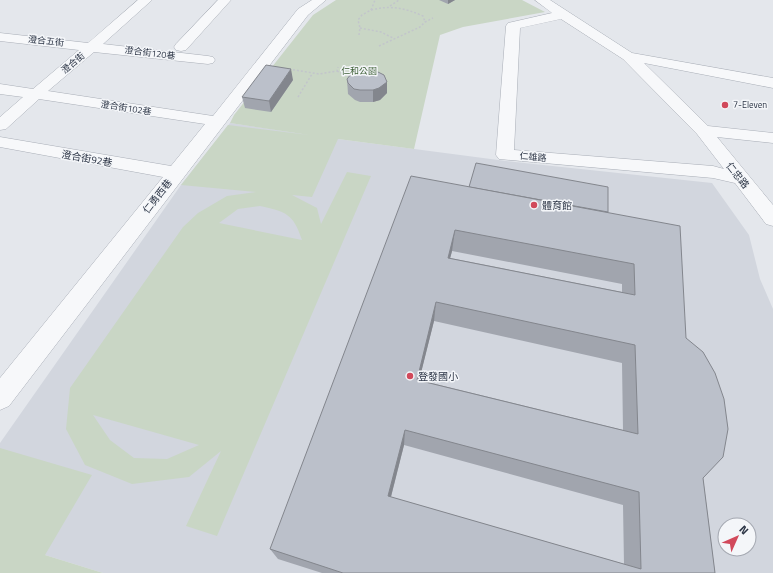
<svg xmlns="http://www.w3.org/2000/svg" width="773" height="573" font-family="'Titillium Web','Noto Sans TC',sans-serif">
<rect width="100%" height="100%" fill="#e4e7ec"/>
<path fill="#d2d6de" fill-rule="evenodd" d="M 230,123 L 338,139 L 506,161 L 712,183 L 749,235 L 760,279 L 773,309 L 773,573 L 103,573 L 45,555 L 0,536 L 0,443 L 181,185 ZM 725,525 L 749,525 L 749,549 L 725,549 Z"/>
<g fill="#c9d6c5" fill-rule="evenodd">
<path d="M 336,0 L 522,0 L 545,12 L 463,27 L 440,35 L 414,149 L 338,139 L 312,197 L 292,195 L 317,208 L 321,224 L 347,172 L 371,176 L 217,536 L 186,526 L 221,451 L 189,477 L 132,484 L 85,465 L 66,429 L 70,388 L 183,227 L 198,213 L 227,196 L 256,192 L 181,185 L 228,125 L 309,135 L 230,123 L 234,115 L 313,15 ZM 260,206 C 286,212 293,213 302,240 L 219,223 L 238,209 ZM 93,415 L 199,445 L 167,459 L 134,458 L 110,440 Z"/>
<path d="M 0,448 L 92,475 L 45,555 L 103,573 L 0,573 Z"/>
</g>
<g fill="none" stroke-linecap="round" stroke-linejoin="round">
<defs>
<g id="minor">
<path d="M 138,0 L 152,0 L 103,44 L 208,56 L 213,57 L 215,60 L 213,63 L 208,64 L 94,52 L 48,91 L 213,116 L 298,9 L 312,0 L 326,0 L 308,15 L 9,406 L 0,410 L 0,378 L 163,177 L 0,147 L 0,137 L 171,166 L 205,124 L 39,99 L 6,129 L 0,130 L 0,117 L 23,97 L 0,94 L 0,84 L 33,89 L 79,50 L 0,41 L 0,33 L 88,43 Z"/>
<path d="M 218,0 L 231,0 L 186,50 L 181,51 L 176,50 L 174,47 L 176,44 Z"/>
<path d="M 535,0 L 550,0 L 632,53 L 773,78 L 773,88 L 644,63 L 708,126 L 773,133 L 773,143 L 717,137 L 773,205 L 773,226 L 766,224 L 735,183 L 713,178 L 499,159 L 496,155 L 506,26 L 508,23 L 552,13 ZM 561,19 L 623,59 L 697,134 L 724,169 L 713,166 L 514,150 L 520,28 Z"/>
</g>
</defs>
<use href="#minor" stroke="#a9aeb7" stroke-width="1"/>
<g stroke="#c2c5cb" stroke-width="1.5" stroke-dasharray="2 2" stroke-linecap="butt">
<path d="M 390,6 L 399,0"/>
<path d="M 371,10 C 390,5 405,8 423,16 L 425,22"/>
<path d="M 360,28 L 381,32 L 393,38"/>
<path d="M 359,35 L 360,28 L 358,20 L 362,15 L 371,10 L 375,0"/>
<path d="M 379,46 L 420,27 L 425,22 L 433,18"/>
<path d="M 289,69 L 319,74 L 337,71 L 338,67"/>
<path d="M 337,71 L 351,78"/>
<path d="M 298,97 L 312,74"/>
</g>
<use href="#minor" fill="#f7f8fa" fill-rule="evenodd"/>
</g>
<g fill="#a1a5ae" fill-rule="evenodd">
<path d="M 439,0 L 455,0 L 448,4 Z"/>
<path d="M 347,79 L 387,93 L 380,100 L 373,102 L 360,102 L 355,100 L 348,94 Z"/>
<path d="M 293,80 L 271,112 L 245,108 L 242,97 Z"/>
<path d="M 469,187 L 608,212 L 686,338 L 703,478 L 715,573 L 322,573 L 278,559 L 270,549 ZM 452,251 L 622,284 L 622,292 L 450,258 ZM 434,321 L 622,363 L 623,430 L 419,380 ZM 404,445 L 623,505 L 624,564 L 391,497 Z"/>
</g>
<g fill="#83868d">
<path d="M 448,0 L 455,0 L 448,4 Z"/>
<path d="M 291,69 L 293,80 L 271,112 L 269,101 Z"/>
<path d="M 387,82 L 387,93 L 380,100 L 373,102 L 373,90 Z"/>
<path d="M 455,230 L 452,251 L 445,278 L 448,258 Z"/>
<path d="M 436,302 L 434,321 L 415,397 L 417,380 Z"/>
<path d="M 405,430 L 404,445 L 388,508 L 388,496 Z"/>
</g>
<g fill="#bbc0ca" stroke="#83868d" fill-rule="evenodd">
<path d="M 266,65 L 291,69 L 269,101 L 242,97 Z"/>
<path d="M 362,69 L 374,70 L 384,75 L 387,82 L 379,88 L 373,90 L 360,90 L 354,89 L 348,83 L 347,79 L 352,73 Z"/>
<path d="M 476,163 L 608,187 L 608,212 L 469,187 Z"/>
<path d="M 411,176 L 680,226 L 686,338 L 703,352 L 715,373 L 724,399 L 728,429 L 723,457 L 703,478 L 715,573 L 343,573 L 270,549 ZM 455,230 L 634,264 L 635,295 L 448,258 ZM 436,302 L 635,345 L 638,434 L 417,380 ZM 405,430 L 639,492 L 641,569 L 388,496 Z"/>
</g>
<g fill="#d1495b" stroke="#f4f6f9" stroke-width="1.5">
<circle cx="725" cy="105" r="4"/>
<circle cx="534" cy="205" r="4"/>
<circle cx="410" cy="376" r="4"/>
</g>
<g text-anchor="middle" stroke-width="3" stroke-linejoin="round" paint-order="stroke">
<g font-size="9" fill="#2b3445" stroke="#f4f6f9">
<text transform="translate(46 41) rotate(6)" y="3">澄合五街</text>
<text transform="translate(150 53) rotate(7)" y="3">澄合街120巷</text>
<text transform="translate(73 63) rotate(-40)" y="3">澄合街</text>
<text transform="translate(126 108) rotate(9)" y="3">澄合街102巷</text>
<text transform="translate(533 157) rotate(5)" y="3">仁雄路</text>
</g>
<g font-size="9" fill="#3f6138" stroke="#f4f6f9">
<text x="359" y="74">仁和公園</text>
</g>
<g font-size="9" fill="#2b3445" stroke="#f4f6f9" text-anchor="start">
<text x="733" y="108">7-Eleven</text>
</g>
<g font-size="10" fill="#2b3445" stroke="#f4f6f9">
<text transform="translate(87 158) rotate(10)" y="4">澄合街92巷</text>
<text transform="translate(738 175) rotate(51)" y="4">仁忠路</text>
<text transform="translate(157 196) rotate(-52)" y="4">仁勇西巷</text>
</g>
<g font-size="10" fill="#2b3445" stroke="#f4f6f9" text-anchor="start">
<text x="542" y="209">體育館</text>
<text x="418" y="380">登發國小</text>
</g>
</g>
<g transform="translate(737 537) rotate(45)"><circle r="19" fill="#f4f6f9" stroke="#a4a8b1"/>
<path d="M0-3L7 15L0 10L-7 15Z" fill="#d1495b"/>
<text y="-6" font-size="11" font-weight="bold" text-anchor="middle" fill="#2b3445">N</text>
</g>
</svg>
